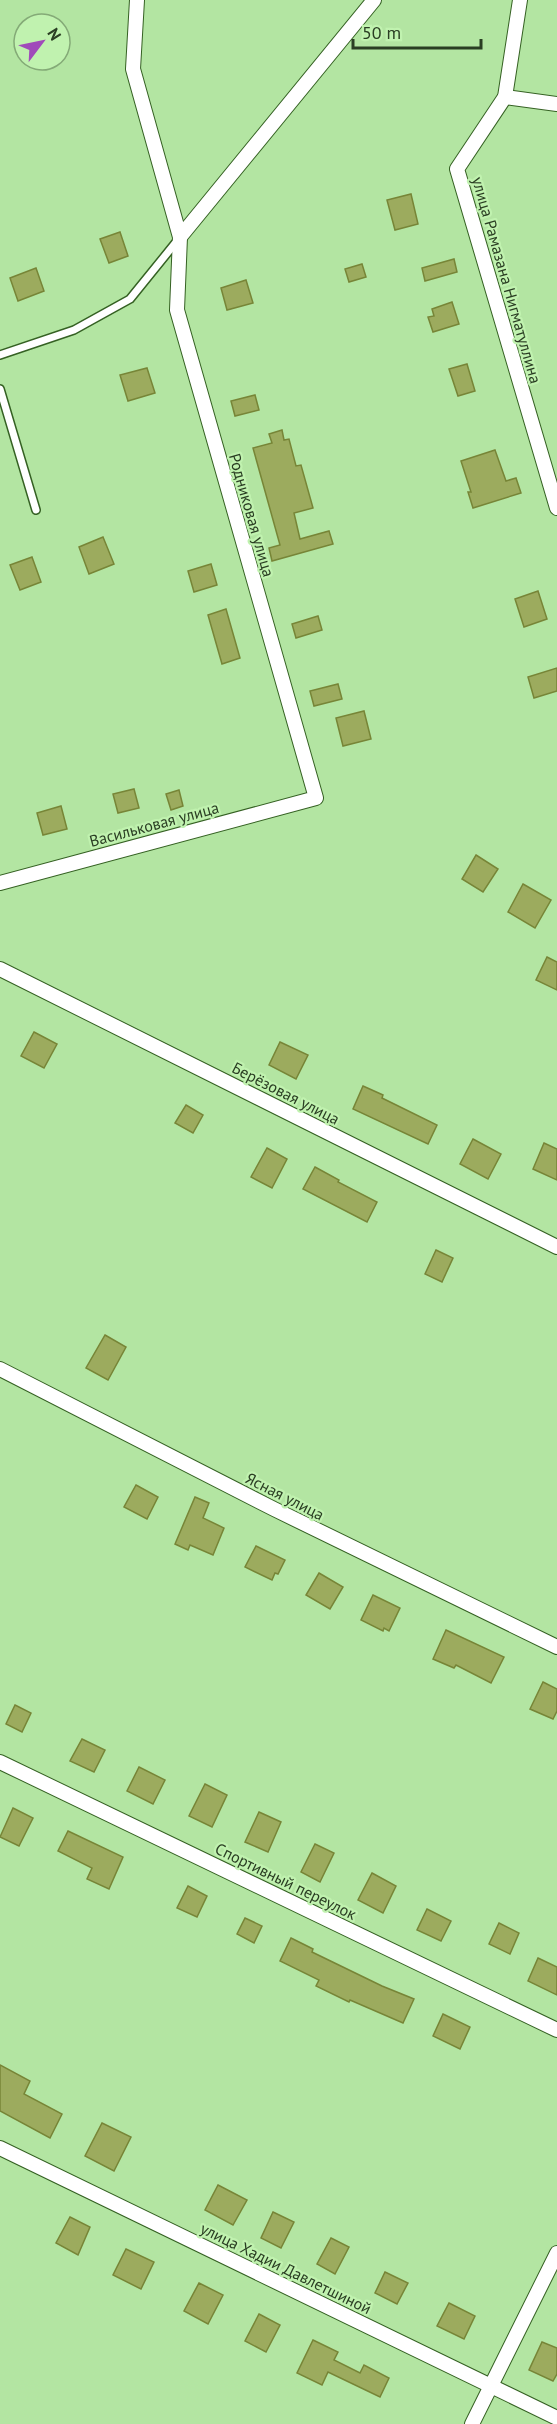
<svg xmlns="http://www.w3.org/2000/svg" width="557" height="2424" font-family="'PT Sans',sans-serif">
<rect width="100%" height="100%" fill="#b3e5a2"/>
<g fill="#9cab5e" stroke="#778537" stroke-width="1.5">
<path d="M 411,194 L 418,224 L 395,230 L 387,200 Z"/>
<path d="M 120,232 L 128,256 L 109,263 L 100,239 Z"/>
<path d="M 454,259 L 457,272 L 425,281 L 422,268 Z"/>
<path d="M 362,264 L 366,277 L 349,282 L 345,269 Z"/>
<path d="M 36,268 L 44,291 L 18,301 L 10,278 Z"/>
<path d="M 246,280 L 253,303 L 227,310 L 221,288 Z"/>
<path d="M 452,302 L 459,324 L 433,332 L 428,317 L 434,316 L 432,309 Z"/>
<path d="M 467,364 L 475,391 L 458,396 L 449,369 Z"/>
<path d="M 147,368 L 155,393 L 128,401 L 120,375 Z"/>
<path d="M 255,395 L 259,410 L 235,416 L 231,401 Z"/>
<path d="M 282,430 L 284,440 L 289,439 L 296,466 L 301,465 L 313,508 L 294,513 L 300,539 L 329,531 L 333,544 L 272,561 L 269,548 L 280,545 L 253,448 L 272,443 L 269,434 Z"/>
<path d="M 495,450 L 506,481 L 516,478 L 521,493 L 473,508 L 468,492 L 471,492 L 461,461 Z"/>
<path d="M 103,537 L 114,564 L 89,574 L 79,547 Z"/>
<path d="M 32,557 L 41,582 L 20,590 L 10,565 Z"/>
<path d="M 211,564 L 217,585 L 194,592 L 188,571 Z"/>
<path d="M 538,591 L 547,619 L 524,627 L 515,599 Z"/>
<path d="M 226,609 L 240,658 L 222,664 L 208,615 Z"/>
<path d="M 318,616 L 322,630 L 296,638 L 292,624 Z"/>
<path d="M 557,668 L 557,691 L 534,698 L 528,677 Z"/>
<path d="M 338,684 L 342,699 L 314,706 L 310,691 Z"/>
<path d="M 364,711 L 371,739 L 343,746 L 336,718 Z"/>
<path d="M 134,789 L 139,808 L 118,813 L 113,794 Z"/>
<path d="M 179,790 L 183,806 L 171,810 L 166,794 Z"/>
<path d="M 61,806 L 67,829 L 43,835 L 37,813 Z"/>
<path d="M 476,855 L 498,869 L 483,892 L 462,879 Z"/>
<path d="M 523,884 L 551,900 L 535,928 L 508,912 Z"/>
<path d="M 547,957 L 557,962 L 557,990 L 536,980 Z"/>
<path d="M 34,1032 L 57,1044 L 44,1068 L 21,1056 Z"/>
<path d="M 280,1042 L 308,1055 L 296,1079 L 269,1065 Z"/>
<path d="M 363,1086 L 383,1095 L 382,1098 L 437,1125 L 428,1144 L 353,1109 Z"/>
<path d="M 186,1105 L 203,1115 L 193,1133 L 175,1123 Z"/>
<path d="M 473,1139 L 501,1154 L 488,1179 L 460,1164 Z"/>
<path d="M 544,1143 L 557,1149 L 557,1180 L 533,1169 Z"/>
<path d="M 267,1148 L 287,1159 L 272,1188 L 251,1177 Z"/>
<path d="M 315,1167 L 339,1180 L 338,1182 L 377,1202 L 367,1222 L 303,1189 Z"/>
<path d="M 436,1250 L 453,1258 L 442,1282 L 425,1274 Z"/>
<path d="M 105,1335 L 126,1347 L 108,1380 L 86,1368 Z"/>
<path d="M 136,1485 L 158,1497 L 147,1519 L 124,1507 Z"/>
<path d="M 195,1497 L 209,1503 L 203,1518 L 224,1528 L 213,1555 L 190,1545 L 188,1550 L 175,1544 Z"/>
<path d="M 256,1546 L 285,1560 L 278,1574 L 275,1573 L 272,1580 L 245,1567 Z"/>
<path d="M 319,1573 L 343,1587 L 330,1609 L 306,1595 Z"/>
<path d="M 373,1595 L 400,1608 L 389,1631 L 384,1628 L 383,1631 L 361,1620 Z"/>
<path d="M 446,1630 L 504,1657 L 491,1683 L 456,1665 L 454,1668 L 433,1659 Z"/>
<path d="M 543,1682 L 557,1689 L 557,1711 L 553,1719 L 530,1709 Z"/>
<path d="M 15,1705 L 31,1713 L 22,1732 L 6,1724 Z"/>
<path d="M 82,1739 L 105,1750 L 94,1772 L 70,1761 Z"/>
<path d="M 139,1767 L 165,1780 L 153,1804 L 127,1791 Z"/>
<path d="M 205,1784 L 227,1795 L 212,1827 L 189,1816 Z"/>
<path d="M 13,1808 L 33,1818 L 19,1846 L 0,1837 Z"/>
<path d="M 259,1812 L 281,1822 L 268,1852 L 245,1842 Z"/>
<path d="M 68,1831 L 123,1857 L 109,1889 L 87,1879 L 92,1868 L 58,1851 Z"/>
<path d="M 315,1844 L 334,1853 L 320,1882 L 301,1872 Z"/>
<path d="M 372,1873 L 396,1886 L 383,1913 L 358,1900 Z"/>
<path d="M 188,1886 L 207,1896 L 197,1917 L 177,1908 Z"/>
<path d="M 427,1909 L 451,1921 L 441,1941 L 417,1930 Z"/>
<path d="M 245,1918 L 262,1926 L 254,1943 L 237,1934 Z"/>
<path d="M 499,1923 L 519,1933 L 510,1954 L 489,1944 Z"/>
<path d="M 291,1938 L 313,1949 L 312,1952 L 382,1986 L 414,1999 L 403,2023 L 350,2000 L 349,2002 L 316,1986 L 319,1980 L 280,1961 Z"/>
<path d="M 538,1958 L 557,1967 L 557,1995 L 528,1981 Z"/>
<path d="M 443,2014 L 470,2027 L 460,2049 L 433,2036 Z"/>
<path d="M 0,2065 L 30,2081 L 24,2094 L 62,2114 L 50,2138 L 0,2111 Z"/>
<path d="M 102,2123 L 131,2137 L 114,2171 L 85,2156 Z"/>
<path d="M 218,2185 L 247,2200 L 233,2225 L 205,2210 Z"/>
<path d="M 273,2212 L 294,2222 L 281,2248 L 261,2238 Z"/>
<path d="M 70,2217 L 90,2227 L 78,2255 L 56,2243 Z"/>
<path d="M 331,2238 L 349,2247 L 335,2274 L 317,2264 Z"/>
<path d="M 126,2249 L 154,2262 L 141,2289 L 113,2275 Z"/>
<path d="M 385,2272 L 408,2283 L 397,2304 L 375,2293 Z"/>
<path d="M 199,2283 L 223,2295 L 208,2324 L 184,2311 Z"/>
<path d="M 449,2303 L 475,2316 L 464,2339 L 437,2326 Z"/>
<path d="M 259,2314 L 280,2325 L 266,2352 L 245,2341 Z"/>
<path d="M 313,2340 L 338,2352 L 334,2360 L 360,2373 L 364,2365 L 389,2378 L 380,2397 L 328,2372 L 322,2385 L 297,2373 Z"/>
<path d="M 542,2342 L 557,2348 L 557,2374 L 553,2381 L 529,2370 Z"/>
</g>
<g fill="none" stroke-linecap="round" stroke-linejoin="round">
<defs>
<g id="lane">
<path d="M 0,355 L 74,330 L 130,299 L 177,241"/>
<path d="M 0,389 L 36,510"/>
</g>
<g id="street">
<path d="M 520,0 L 505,97 L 457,169 L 557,508"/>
<path d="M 505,97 L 557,104"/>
<path d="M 180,237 L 374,0"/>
<path d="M 0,883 L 316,798 L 177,310 L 180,237 L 133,69 L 137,0"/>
<path d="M 0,969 L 557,1247"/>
<path d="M 0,1369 L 274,1509 L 557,1647"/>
<path d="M 0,1762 L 557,2030"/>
<path d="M 0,2148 L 557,2418"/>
<path d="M 472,2424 L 557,2253"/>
</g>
</defs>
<use href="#lane" stroke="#356123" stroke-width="10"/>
<use href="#street" stroke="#356123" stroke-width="16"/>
<use href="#lane" stroke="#fff" stroke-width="7"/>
<use href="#street" stroke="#fff" stroke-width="14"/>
</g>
<g text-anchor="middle" stroke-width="4.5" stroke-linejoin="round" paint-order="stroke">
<g font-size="16" fill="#2a3e23" stroke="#c0f2af">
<text transform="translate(507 280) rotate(74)" y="6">улица Рамазана Нигматуллина</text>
<text transform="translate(252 515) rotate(74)" y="6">Родниковая улица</text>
<text transform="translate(154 824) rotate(-15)" y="6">Васильковая улица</text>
<text transform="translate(286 1093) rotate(27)" y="6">Берёзовая улица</text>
<text transform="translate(285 1496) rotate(27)" y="6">Ясная улица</text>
<text transform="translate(286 1881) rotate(26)" y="6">Спортивный переулок</text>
<text transform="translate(286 2268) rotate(26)" y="6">улица Хадии Давлетшиной</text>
</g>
</g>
<g transform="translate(42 42) rotate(58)"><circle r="28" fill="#c0f2af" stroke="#84aa77" stroke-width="1.5"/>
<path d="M0-4.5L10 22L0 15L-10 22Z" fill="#a04bba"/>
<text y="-9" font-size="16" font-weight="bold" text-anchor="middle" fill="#2a3e23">N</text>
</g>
<path d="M353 39v9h128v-9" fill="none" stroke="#2a3e23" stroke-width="3"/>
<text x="362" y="39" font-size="18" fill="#2a3e23" stroke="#c0f2af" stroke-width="4.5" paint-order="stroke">50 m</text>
</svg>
